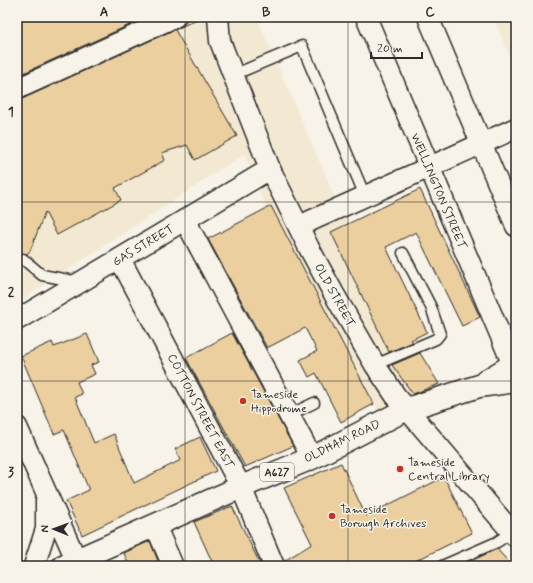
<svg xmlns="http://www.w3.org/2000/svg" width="533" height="583" font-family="Mynerve,sans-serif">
<rect width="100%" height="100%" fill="#f7f3e8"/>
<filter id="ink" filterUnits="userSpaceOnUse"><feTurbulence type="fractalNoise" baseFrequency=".025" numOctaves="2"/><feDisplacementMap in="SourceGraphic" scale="8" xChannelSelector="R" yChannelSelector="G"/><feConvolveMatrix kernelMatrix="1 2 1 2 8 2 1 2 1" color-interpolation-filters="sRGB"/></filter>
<g filter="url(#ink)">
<g fill="#f3e8d2">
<path d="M 17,17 L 273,17 L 259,23 L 334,195 L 418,350 L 439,384 L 448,385 L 381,415 L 274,226 L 244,154 L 17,303 Z"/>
<path d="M 493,17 L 516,17 L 516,72 Z"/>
</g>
<g fill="#ebcf9f" stroke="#2b2b2b">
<path d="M 17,17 L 147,17 L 17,76 Z"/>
<path d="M 186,17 L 201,17 L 175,30 L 237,136 L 195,160 L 187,145 L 162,153 L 165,160 L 115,188 L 121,200 L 57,235 L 45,212 L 30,251 L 27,254 L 20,253 L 17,257 L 17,100 L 22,99 L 180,27 L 185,23 Z"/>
<path d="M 420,189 L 480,317 L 462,326 L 416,232 L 386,247 L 427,332 L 411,340 L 413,342 L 389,352 L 331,232 Z"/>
<path d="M 271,206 L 374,404 L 341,422 L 316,373 L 309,377 L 300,360 L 317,351 L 305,328 L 267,348 L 208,239 Z"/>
<path d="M 232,333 L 293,446 L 245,467 L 186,358 Z"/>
<path d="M 87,334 L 99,362 L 91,365 L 95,374 L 77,382 L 82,394 L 75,397 L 94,443 L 114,434 L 134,483 L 181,460 L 175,449 L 200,437 L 216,471 L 82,535 L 66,501 L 89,490 L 64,430 L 54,434 L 21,356 L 52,342 L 54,347 Z"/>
<path d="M 420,353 L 439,384 L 413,394 L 392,365 Z"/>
<path d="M 341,463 L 366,516 L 444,477 L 472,533 L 405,566 L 285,566 L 284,561 L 312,544 L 284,488 Z"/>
<path d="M 232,506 L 261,566 L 214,566 L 194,522 Z"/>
<path d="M 150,541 L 160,566 L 129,566 L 124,553 Z"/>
<path d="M 497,549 L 512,566 L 460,566 Z"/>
</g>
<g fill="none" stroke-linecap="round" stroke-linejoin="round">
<defs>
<g id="lane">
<path d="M 233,75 L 302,46 L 365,196"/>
<path d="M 23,259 L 42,275 L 79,282"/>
<path d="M 375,365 L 436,339 L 440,334 L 431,307 L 403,253"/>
<path d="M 289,415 L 314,403"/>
<path d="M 442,566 L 497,542 L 512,532"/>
</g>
<g id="street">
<path d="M 218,17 L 220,41 L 270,169 L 309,248 L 334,294 L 375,365 L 395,395 L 516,537"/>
<path d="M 366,17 L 513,365"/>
<path d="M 428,17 L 516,226"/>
<path d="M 17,89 L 175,17"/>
<path d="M 185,220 L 312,458"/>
<path d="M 299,226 L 516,128"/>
<path d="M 120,259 L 241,487 L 274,566"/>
<path d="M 17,320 L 270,169"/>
<path d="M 17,427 L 79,566"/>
<path d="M 155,525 L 173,566"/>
<path d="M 34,566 L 46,529 L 46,500"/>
</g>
<g id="highway">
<path d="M 486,381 L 516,363"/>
<path d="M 63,566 L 241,487 L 312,458 L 407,409 L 479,386 L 516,381"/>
</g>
</defs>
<use href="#lane" stroke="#2b2b2b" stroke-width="13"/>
<use href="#street" stroke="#2b2b2b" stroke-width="23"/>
<use href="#highway" stroke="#2b2b2b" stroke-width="25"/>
<use href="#lane" stroke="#f7f3e8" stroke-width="10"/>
<use href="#street" stroke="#f7f3e8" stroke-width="20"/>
<use href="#highway" stroke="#f7f3e8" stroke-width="22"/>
</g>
</g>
<path fill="none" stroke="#2b2b2b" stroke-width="1" stroke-opacity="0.55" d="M 185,17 L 185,566M 348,17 L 348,566M 17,202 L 516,202M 17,381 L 516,381"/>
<g fill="#c8321e" stroke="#f7f3e8" stroke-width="1.5">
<circle cx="243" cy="401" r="4"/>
<circle cx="400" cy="469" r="4"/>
<circle cx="332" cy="516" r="4"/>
</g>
<g text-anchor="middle" stroke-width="3" stroke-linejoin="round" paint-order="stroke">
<rect fill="#f7f3e8" stroke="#686764" stroke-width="1" x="260" y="463" width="34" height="18" rx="3"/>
<g font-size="11" font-weight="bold" fill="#2b2b2b">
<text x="277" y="476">A627</text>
</g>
<g font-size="12" fill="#2b2b2b" stroke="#f7f3e8">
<text transform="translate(439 191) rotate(67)" y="4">WELLINGTON STREET</text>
<text transform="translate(143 245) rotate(-31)" y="4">GAS STREET</text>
<text transform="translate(335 295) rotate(61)" y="4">OLD STREET</text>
<text transform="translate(201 411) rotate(62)" y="4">COTTON STREET EAST</text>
<text transform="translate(342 441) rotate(-26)" y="4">OLDHAM ROAD</text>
</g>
<g font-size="12" fill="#2b2b2b" stroke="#f7f3e8" text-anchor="start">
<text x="251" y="398">Tameside<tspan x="251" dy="14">Hippodrome</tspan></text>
<text x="408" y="466">Tameside<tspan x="408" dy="14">Central Library</tspan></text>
<text x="340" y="513">Tameside<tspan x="340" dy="14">Borough Archives</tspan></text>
</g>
</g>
<rect width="533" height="583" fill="none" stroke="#f7f3e8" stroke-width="44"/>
<g transform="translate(54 529) rotate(271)" stroke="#f7f3e8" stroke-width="3" paint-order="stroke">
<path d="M0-3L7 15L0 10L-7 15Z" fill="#2b2b2b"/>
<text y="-6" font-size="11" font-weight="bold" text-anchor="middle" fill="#2b2b2b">N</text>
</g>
<path d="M371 52v6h51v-6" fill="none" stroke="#2b2b2b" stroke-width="2"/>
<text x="377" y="52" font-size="12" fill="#2b2b2b" stroke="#f7f3e8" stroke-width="3" paint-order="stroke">20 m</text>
<rect x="22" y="22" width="489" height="539" fill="none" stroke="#2b2b2b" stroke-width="1.5"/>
<g font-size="13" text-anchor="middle" font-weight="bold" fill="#2b2b2b">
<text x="104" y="16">A</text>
<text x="266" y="16">B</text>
<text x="430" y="16">C</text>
<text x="11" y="116">1</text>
<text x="11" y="296">2</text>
<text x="11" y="476">3</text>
</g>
</svg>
